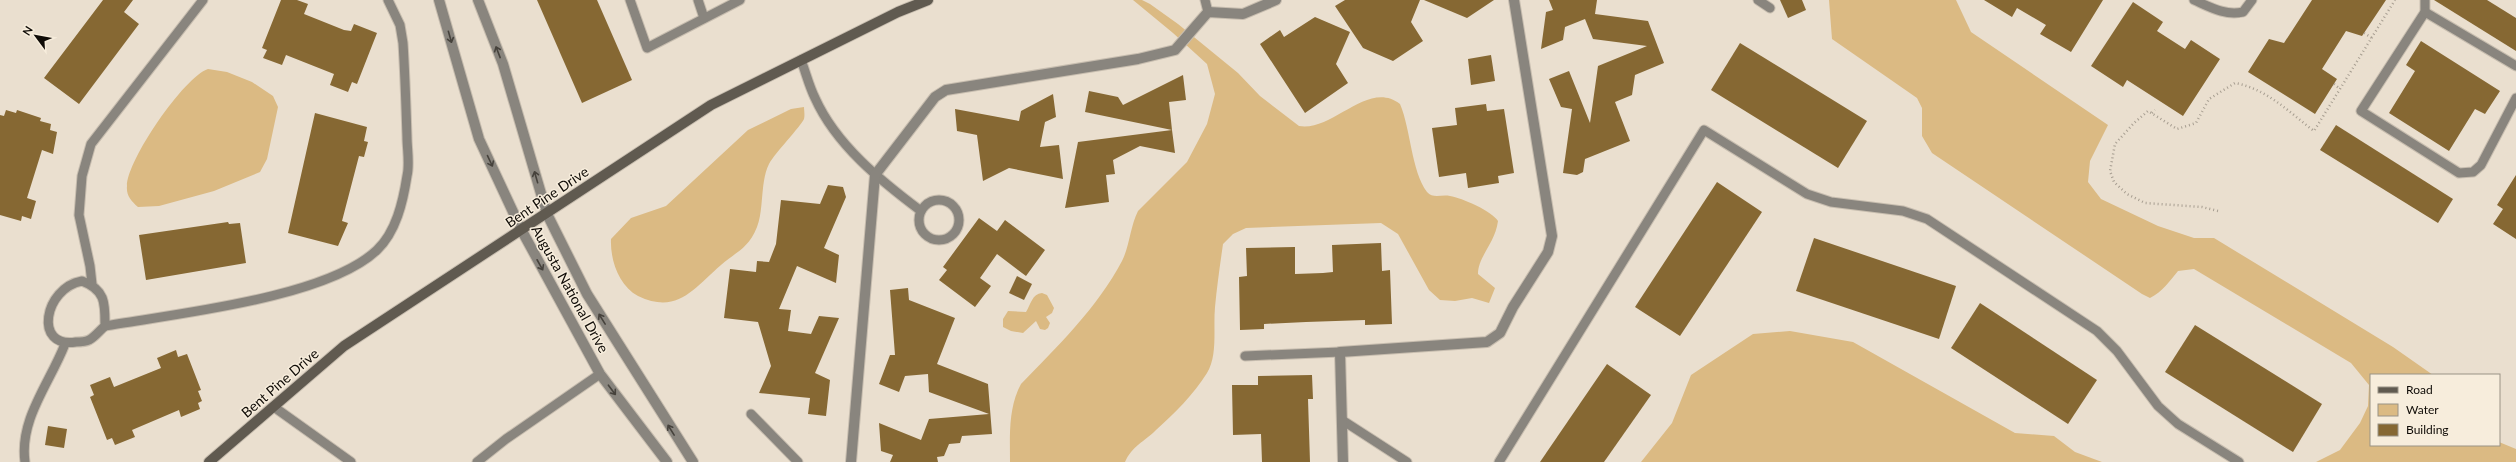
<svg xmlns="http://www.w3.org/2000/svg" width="2516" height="462" font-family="Lato,sans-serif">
<rect width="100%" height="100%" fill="#eadfcf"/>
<g fill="#dbba83">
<path d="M 1133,0 L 1142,0 L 1150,4 L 1178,24 L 1238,73 L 1260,96 L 1299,126 C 1333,132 1368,79 1400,104 C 1411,130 1411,170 1427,192 C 1433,199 1442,194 1450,196 C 1462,198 1492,211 1498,221 C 1495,244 1478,256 1478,274 L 1495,288 L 1489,303 L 1472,298 L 1455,301 L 1440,300 L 1429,290 L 1398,234 L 1381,223 L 1246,228 L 1233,234 L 1223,244 C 1220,265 1217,286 1215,307 C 1213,328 1218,355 1207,373 C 1194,394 1174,414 1156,430 C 1144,442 1132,446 1125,462 L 1010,462 C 1010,436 1008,408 1021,384 C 1056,348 1098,307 1122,261 C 1130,245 1130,227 1138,211 L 1187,162 L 1207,124 L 1215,94 L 1207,64 L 1173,33 Z"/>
<path d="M 1829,0 L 1956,0 L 1971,32 L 2108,125 L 2090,161 L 2088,182 L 2101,199 L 2158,226 L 2194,238 L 2214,238 L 2393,347 L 2433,375 L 2371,375 L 2371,445 L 2499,445 L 2499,442 L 2516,449 L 2516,462 L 2316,462 L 2340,450 L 2360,423 L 2368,406 L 2369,385 L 2351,363 L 2194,269 L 2178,271 C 2170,281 2162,292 2150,298 L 2142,294 L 1932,153 L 1922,136 L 1922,108 L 1917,98 L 1832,39 Z"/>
<path d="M 208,69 L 227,72 L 252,82 L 273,96 L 278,107 L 267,159 L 260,172 L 214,191 L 159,206 L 138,207 C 131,201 126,195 127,186 C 127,160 184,77 208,69 Z"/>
<path d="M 804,107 C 804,110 805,115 804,119 C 801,126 775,153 769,164 C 760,182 764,210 757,227 C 748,249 737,251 721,265 C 694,288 678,315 638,296 C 619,286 610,260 611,239 L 631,218 L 666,206 L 748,130 L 791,109 Z"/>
<path d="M 1042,293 L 1047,295 L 1054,308 L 1052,313 L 1046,317 L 1050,323 L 1048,328 L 1045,330 L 1040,329 L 1036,321 L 1023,333 L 1011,331 L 1003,327 L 1003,319 L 1008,311 L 1026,312 C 1031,304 1032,294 1042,293 Z"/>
<path d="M 1790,331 L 1853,342 L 2015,433 L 2054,436 L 2075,452 L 2102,462 L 1641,462 L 1672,423 L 1691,375 L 1753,334 Z"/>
</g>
<g fill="#866833">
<path d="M 103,0 L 133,0 L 124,12 L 139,24 L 79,104 L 44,78 Z"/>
<path d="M 281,0 L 297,0 L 308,4 L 304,14 L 344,30 L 351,31 L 354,24 L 377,33 L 357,84 L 352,82 L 348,92 L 330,85 L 334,74 L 286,55 L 282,65 L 263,58 L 267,50 L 262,48 Z"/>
<path d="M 537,0 L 597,0 L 632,80 L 582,103 Z"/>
<path d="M 1345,0 L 1420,0 L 1411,22 L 1423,41 L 1393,61 L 1363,48 L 1335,6 Z"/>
<path d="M 1424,0 L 1494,0 L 1467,18 Z"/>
<path d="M 1549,0 L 1597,0 L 1595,14 L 1648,21 L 1664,63 L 1635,75 L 1632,95 L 1615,102 L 1630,141 L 1585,159 L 1583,172 L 1577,175 L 1563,173 L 1572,109 L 1561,107 L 1549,79 L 1569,71 L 1590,123 L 1598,66 L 1647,46 L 1593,39 L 1585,19 L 1565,27 L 1563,40 L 1541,49 L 1546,12 L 1553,10 Z"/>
<path d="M 1780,0 L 1802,0 L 1806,10 L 1788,18 Z"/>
<path d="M 1984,0 L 2103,0 L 2071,52 L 2040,34 L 2046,25 L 2017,8 L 2012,17 Z"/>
<path d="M 2312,0 L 2386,0 L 2362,36 L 2346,31 L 2322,69 L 2337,79 L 2315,114 L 2248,72 L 2269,39 L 2284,43 Z"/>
<path d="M 2434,0 L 2487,0 L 2516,18 L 2516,51 Z"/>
<path d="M 2133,2 L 2163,22 L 2157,31 L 2185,49 L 2191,40 L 2220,59 L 2183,116 L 2127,80 L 2123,87 L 2091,66 Z"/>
<path d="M 1315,17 L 1350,32 L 1336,64 L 1348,83 L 1305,113 L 1260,44 L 1280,30 L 1284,37 Z"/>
<path d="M 2421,41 L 2500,91 L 2485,114 L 2475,109 L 2449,151 L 2389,113 L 2415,71 L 2406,65 Z"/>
<path d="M 1740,43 L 1867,121 L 1838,168 L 1711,90 Z"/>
<path d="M 1491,55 L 1495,81 L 1471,85 L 1468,59 Z"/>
<path d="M 1183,75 L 1186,100 L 1169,102 L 1172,130 L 1085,112 L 1089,91 L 1118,97 L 1123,105 Z"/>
<path d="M 1053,94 L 1056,117 L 1045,122 L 1040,147 L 1059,145 L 1063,179 L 1009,168 L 983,181 L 977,135 L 957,131 L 955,109 L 1019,121 L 1021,111 Z"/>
<path d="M 1486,104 L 1487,111 L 1504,109 L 1514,173 L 1498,176 L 1499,183 L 1468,188 L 1466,173 L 1439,177 L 1432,128 L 1457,125 L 1455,108 Z"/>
<path d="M 6,110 L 16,113 L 17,110 L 41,118 L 40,121 L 51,124 L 50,130 L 57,132 L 53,154 L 42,150 L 27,198 L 36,201 L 31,219 L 22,216 L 21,221 L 0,215 L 0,115 L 4,116 Z"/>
<path d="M 315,113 L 367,127 L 364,141 L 368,142 L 364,157 L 359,156 L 342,221 L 348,223 L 338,246 L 288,233 Z"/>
<path d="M 2336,125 L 2453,199 L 2438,223 L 2320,150 Z"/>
<path d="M 1172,130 L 1175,153 L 1140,146 L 1113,160 L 1115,174 L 1106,175 L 1109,202 L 1065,208 L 1078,142 Z"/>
<path d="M 2516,175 L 2516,239 L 2493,224 L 2503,209 L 2497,205 Z"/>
<path d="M 1717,182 L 1762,212 L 1680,336 L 1635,307 Z"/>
<path d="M 828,185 L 843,187 L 846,197 L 824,248 L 839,255 L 836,283 L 797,266 L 779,309 L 791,310 L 788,331 L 811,334 L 819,316 L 839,318 L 815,373 L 830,380 L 826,416 L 808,414 L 810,398 L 759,393 L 771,366 L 758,322 L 724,318 L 730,269 L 756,272 L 757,261 L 769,262 L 776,244 L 781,200 L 820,204 Z"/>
<path d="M 979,218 L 997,231 L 1005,220 L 1045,250 L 1026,276 L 997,254 L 980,278 L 991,286 L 975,307 L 939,280 L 947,270 L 943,267 Z"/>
<path d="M 228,222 L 229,224 L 240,223 L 246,263 L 146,280 L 139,235 Z"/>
<path d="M 1814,238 L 1956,286 L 1939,339 L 1796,291 Z"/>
<path d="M 1381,243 L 1382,271 L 1390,270 L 1392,324 L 1365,325 L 1365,320 L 1306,322 L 1264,324 L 1264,329 L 1240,330 L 1239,277 L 1247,276 L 1246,248 L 1295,247 L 1295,274 L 1323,273 L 1333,272 L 1332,245 Z"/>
<path d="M 1017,276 L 1032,284 L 1024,300 L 1009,293 Z"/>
<path d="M 908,288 L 909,300 L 955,318 L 937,364 L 988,384 L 992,434 L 962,436 L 960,443 L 949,444 L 944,456 L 937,457 L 938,462 L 890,462 L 893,455 L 881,451 L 879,423 L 921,440 L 929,419 L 989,414 L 929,392 L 928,374 L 905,376 L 899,392 L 879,384 L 890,355 L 895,355 L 890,290 Z"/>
<path d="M 1980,303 L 2097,380 L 2068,424 L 1951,348 Z"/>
<path d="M 2195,325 L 2322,404 L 2293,452 L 2165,372 Z"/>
<path d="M 176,350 L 178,357 L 187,354 L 201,390 L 198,391 L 202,401 L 198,403 L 200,409 L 181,417 L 179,410 L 132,430 L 135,437 L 115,445 L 112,438 L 107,440 L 90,397 L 94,395 L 90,385 L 110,377 L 114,387 L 161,368 L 157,358 Z"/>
<path d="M 1607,364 L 1651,395 L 1604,462 L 1540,462 Z"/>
<path d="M 1312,375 L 1313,399 L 1308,399 L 1310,462 L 1262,462 L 1261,434 L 1233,435 L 1232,385 L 1258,385 L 1258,376 Z"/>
<path d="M 48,426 L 67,429 L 64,448 L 45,445 Z"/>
</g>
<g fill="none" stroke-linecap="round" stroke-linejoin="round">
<defs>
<g id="lane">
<path d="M 630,0 L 647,48 L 740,0"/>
<path d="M 698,0 L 704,18"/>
<path d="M 1205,0 L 1208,12"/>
<path d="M 1758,0 L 1770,8"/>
<path d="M 2194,0 C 2210,7 2225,16 2243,12 L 2252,0"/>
<path d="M 2425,0 L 2425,12 L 2361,111 L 2459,173 L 2473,172 L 2481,165 L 2516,98"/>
<path d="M 2425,12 L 2516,66"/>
<path d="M 801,60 C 806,73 809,86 815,98 C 836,145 881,181 921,211"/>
<circle cx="939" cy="220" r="20"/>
<path d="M 82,281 C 106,290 105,304 105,326 C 100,330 95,337 89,340 C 85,342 80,342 76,342 C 33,349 44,288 82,281 Z"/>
<path d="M 92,284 L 90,266 L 79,215 L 82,176 L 91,144 L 203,0"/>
<path d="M 105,326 C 174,314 327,298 377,250 C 396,232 403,202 407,176 C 410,164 407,149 407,137 C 406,106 405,74 403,43 L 400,25 L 388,0"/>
<path d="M 1245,356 L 1340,352"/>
<path d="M 274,407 L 351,462"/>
<path d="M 751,414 L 798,462"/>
<path d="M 1342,420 L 1407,462"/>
<path d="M 25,462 C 19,419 50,383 65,344"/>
<path d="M 477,462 L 506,439 L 600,374"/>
<path d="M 1499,462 L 1704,130 L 1807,194 L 1831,202 L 1903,211 L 1927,219 L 2097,331 L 2117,351 L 2158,406 L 2178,424 L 2239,462"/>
</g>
<g id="street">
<path d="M 439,0 L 479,139 L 522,231 L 600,374 L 667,462"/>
<path d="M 478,0 L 503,64 L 547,214 L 587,294 L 693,462"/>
<path d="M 851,462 L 875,175 L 935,97 L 946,90 L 1138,59 L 1175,50 L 1208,12 L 1243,14 L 1276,0"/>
<path d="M 1343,462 L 1340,352 L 1487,342 L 1500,333 L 1513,307 L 1548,252 L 1552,236 L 1514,0"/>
</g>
<path id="secondary" d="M 209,462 L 344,346 L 711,105 L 898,12 L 928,0"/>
</defs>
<use href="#lane" stroke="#c7bdaf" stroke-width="11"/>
<use href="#street" stroke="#c7bdaf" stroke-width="12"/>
<use href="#secondary" stroke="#c7bdaf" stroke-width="12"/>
<g stroke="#a79e91" stroke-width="2.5" stroke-dasharray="1 3" stroke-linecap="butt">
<path d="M 2364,33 L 2372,38"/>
<path d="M 2334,84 L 2340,89"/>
<path d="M 2152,113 L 2155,110"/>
<path d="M 2218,211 L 2202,207 L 2145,203 L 2127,194 L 2114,182 L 2110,171 L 2115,144 L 2134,123 L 2148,111 L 2177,129 L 2196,123 L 2209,99 L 2235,83 C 2267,89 2289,112 2314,131 L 2395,0"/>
</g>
<use href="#lane" stroke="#89857e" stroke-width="9"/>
<use href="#street" stroke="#89857e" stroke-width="10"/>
<use href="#secondary" stroke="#605a50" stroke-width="10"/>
</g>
<defs><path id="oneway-shaft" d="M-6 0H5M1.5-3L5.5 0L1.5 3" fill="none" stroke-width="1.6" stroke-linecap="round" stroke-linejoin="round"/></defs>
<g stroke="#46423c">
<use href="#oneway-shaft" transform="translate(450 37) rotate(74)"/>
<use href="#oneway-shaft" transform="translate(498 52) rotate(-111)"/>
<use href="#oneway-shaft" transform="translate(490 161) rotate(65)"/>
<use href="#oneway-shaft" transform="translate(536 177) rotate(-106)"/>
<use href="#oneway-shaft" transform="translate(540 265) rotate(61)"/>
<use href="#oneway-shaft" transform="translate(602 319) rotate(-122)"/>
<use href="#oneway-shaft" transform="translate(612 390) rotate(53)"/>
<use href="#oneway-shaft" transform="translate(671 430) rotate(-122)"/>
</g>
<g text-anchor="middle" stroke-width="3" stroke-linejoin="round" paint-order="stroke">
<g font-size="14" fill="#0f0b06" stroke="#f7eddc">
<text transform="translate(547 197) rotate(-34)" y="5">Bent Pine Drive</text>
<text transform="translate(570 289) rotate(61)" y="5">Augusta National Drive</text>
<text transform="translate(280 383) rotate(-41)" y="5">Bent Pine Drive</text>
</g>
</g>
<rect x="2370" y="374" width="130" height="72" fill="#f7eddc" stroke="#9a9386"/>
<rect x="2378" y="387" width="20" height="6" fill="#605a50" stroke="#9a9386"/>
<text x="2406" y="394" font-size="12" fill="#0f0b06">Road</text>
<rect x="2378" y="404" width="20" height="12" fill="#dbba83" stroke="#9a9386"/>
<text x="2406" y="414" font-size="12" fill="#0f0b06">Water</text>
<rect x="2378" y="424" width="20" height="12" fill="#866833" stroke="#9a9386"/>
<text x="2406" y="434" font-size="12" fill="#0f0b06">Building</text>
<g transform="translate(36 36) rotate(302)" stroke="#f7eddc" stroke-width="3" paint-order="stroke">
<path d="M0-3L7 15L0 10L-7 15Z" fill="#0f0b06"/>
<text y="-6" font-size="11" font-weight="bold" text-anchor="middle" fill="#0f0b06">N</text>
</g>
</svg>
